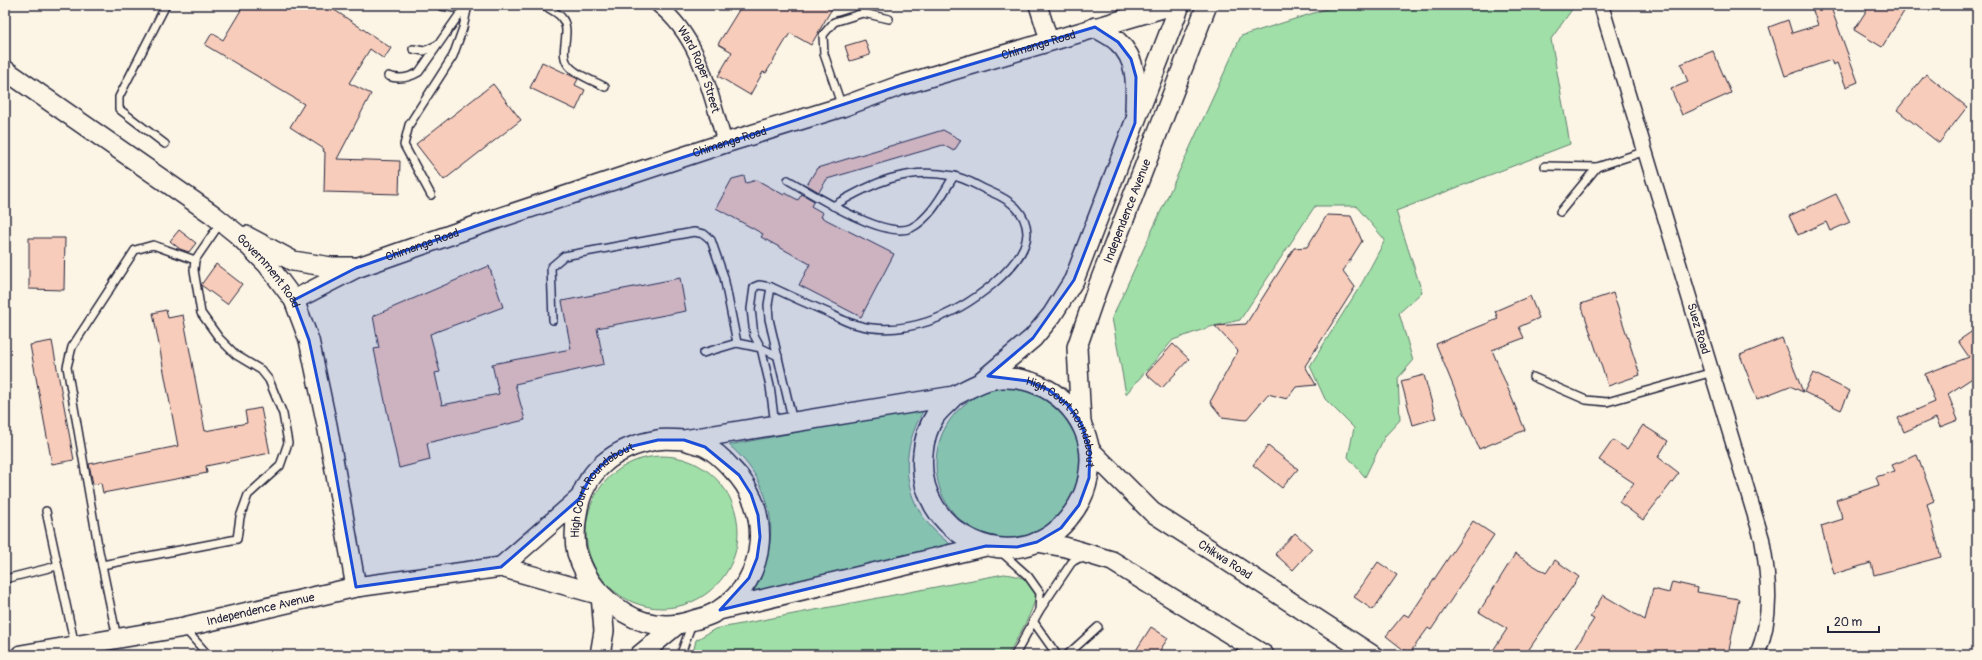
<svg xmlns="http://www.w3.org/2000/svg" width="1982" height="660" font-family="Pangolin,sans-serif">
<rect width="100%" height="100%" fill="#fcf5e5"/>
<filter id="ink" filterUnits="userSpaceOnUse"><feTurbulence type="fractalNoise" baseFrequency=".025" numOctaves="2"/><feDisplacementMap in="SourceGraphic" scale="8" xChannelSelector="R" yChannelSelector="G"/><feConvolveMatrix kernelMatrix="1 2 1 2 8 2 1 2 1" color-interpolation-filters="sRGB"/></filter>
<g filter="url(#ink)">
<g fill="#a0dfa7" stroke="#618071">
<path d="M 1339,5 L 1573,5 L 1573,8 L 1551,39 L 1570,144 L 1396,211 L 1422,292 L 1399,313 L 1413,361 L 1398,378 L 1400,420 L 1385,436 L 1365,477 L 1348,457 L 1354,428 L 1325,399 L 1310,366 L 1362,283 L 1385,240 L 1356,206 L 1315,206 L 1240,320 L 1210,327 L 1173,340 L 1126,394 L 1112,318 L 1241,36 Z"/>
<path d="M 1005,386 L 1020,387 L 1048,395 L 1085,439 L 1080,496 C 1070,505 1051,527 1040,533 C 1032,538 1014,539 1005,538 C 916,530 910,405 1005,386 Z"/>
<path d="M 925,408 C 893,461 905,515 956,548 L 751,592 C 784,540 775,485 729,445 Z"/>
<circle cx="662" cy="532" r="76"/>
<path d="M 1004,574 C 1015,575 1031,578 1035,590 C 1039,605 1015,641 1008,655 L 695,655 L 693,653 L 696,640 L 715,629 Z"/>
</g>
<g fill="#f8ccba" stroke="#22223b">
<path d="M 244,5 L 327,5 L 391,48 L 384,59 L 370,49 L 349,83 L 371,94 L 337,159 L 400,161 L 399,194 L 324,192 L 325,152 L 323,151 L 324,149 L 290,127 L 304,104 L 205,45 L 212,33 L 223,40 Z"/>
<path d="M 742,5 L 834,5 L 811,45 L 790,33 L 766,73 L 763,72 L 750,95 L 718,76 L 732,52 L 718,44 Z"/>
<path d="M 1811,5 L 1830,5 L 1858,82 L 1846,87 L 1837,63 L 1833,65 L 1831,60 L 1785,76 L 1769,27 L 1788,20 L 1792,33 L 1818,25 Z"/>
<path d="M 1870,5 L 1908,5 L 1882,47 L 1854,30 Z"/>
<path d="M 865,40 L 870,55 L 850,61 L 845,46 Z"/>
<path d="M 1713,51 L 1731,93 L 1682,115 L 1671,89 L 1688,82 L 1681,64 Z"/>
<path d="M 542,62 L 578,79 L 575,85 L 585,90 L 576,110 L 530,88 Z"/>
<path d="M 1926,74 L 1967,107 L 1939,143 L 1897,110 Z"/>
<path d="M 493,84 L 521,120 L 444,180 L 416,144 Z"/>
<path d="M 943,130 L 961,140 L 954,151 L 943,145 L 827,179 L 819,192 L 807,185 L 817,168 Z"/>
<path d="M 744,176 L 746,183 L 757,180 L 784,195 L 785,193 L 798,200 L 802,194 L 814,201 L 811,206 L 823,213 L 821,217 L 894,254 L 861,317 L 799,285 L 810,264 L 761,237 L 763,234 L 716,208 L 732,179 Z"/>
<path d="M 1836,194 L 1850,222 L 1830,231 L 1826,222 L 1798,235 L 1789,216 Z"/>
<path d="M 1327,215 L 1351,216 L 1362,241 L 1343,271 L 1355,287 L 1305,366 L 1316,385 L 1296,387 L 1287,399 L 1268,394 L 1246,420 L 1222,417 L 1210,402 L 1238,351 L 1215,326 L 1246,324 L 1294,248 L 1307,247 Z"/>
<path d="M 179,230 L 196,243 L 189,252 L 180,249 L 170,241 Z"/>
<path d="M 29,238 L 65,238 L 64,290 L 29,289 Z"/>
<path d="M 216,264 L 242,284 L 227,304 L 201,285 Z"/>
<path d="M 489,266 L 503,307 L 430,334 L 440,372 L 435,373 L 442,405 L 499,394 L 492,364 L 571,349 L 562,301 L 680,278 L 686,311 L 597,328 L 604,364 L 515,384 L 525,420 L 427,443 L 430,460 L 399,468 L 374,349 L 379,348 L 373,316 Z"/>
<path d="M 1613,293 L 1640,375 L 1608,386 L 1581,304 Z"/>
<path d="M 1530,296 L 1539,318 L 1519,327 L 1524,338 L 1492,350 L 1525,430 L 1479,449 L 1436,344 L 1498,319 L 1495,311 Z"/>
<path d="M 166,310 L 168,318 L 183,315 L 205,431 L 247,423 L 245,411 L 261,408 L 270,453 L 206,466 L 207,473 L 103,493 L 101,483 L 93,484 L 89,464 L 178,446 L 153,313 Z"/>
<path d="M 1977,328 L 1977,375 L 1948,394 L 1958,420 L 1940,427 L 1936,418 L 1904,432 L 1898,418 L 1935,402 L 1925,374 L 1969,357 L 1958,341 Z"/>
<path d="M 1782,338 L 1803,392 L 1790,386 L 1757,399 L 1740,355 Z"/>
<path d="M 52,341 L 74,460 L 52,464 L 30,345 Z"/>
<path d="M 1173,344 L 1189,359 L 1162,388 L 1146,374 Z"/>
<path d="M 1813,373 L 1850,391 L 1841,410 L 1804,392 Z"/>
<path d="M 1424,375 L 1436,418 L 1413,425 L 1401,381 Z"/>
<path d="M 1643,425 L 1668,441 L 1658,457 L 1679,473 L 1643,520 L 1619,502 L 1634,483 L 1599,460 L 1613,440 L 1627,449 Z"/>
<path d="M 1268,446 L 1298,469 L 1282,488 L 1253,465 Z"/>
<path d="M 1917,455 L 1934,501 L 1927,504 L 1941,557 L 1874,575 L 1871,563 L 1834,574 L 1821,526 L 1843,519 L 1836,500 L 1879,485 L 1876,477 L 1895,471 L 1892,465 Z"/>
<path d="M 1473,521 L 1494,535 L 1431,630 L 1428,628 L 1409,654 L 1386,636 L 1404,614 L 1409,617 Z"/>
<path d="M 1295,533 L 1312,549 L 1293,570 L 1275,554 Z"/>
<path d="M 1515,554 L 1546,573 L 1555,560 L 1579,577 L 1525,655 L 1490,655 L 1507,629 L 1479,612 Z"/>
<path d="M 1378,562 L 1397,575 L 1373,610 L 1354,597 Z"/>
<path d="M 1672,582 L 1698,588 L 1697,592 L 1739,599 L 1728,655 L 1571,655 L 1594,619 L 1590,617 L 1603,595 L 1645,620 L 1653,589 L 1669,593 Z"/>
<path d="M 1151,627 L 1168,638 L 1157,655 L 1133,655 Z"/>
</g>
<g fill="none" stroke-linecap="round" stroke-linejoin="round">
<defs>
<g id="service">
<path d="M 543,5 C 548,8 557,12 561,17 C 574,31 556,54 570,67 C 577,75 596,82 605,87"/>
<path d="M 441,6 L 454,8 L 460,5"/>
<path d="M 413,49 L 424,51 L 437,45"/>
<path d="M 388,76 C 399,80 409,78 419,72 L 466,5"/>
<path d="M 842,107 L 824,54 L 823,35 L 834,22 L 863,13 L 889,19"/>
<path d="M 165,144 L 119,109 L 119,97 L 166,5"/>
<path d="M 1545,166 L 1597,167"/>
<path d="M 788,180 C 813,194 884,240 911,228 C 931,218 943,193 954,176"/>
<path d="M 431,195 L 404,145 L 409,125 L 453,56 L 463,28 L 468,5"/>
<path d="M 1560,212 L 1597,167 L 1646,151"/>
<path d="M 771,287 L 768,305 L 769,319 L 793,422"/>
<path d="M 553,320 L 551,267 L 564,256 L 694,232 L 704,234 L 711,240 L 724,277 L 737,343"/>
<path d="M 703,353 L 737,343 L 761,348 L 778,356"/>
<path d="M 1533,377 L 1586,400 L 1607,402 L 1713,372"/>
<path d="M 775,425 L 770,386 L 761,348 L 754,335 L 751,309 L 754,287 L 759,285 L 771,287 C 790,296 810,305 829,313 C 837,317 845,322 854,324 C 903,339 955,316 993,284 C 1007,272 1027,253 1027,233 C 1026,211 1010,200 991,192 C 979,187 966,178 953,176 C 907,166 872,183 833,206"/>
<path d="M 46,511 L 75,646"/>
<path d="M 1000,551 L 1028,576 L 1040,593 L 1039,611"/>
<path d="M 102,565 L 237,539 L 240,517 L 248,495 L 280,466 L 288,443 L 283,414 L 269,380 L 261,370 L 236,355 L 219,338 L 201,313 L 194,270 L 195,260 L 221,222"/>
<path d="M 5,579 L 57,566"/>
<path d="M 1033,621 L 1057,655"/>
<path d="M 185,629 L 208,655"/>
<path d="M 117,638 L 99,551 L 67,367 L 72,347 L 135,250 L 153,245 L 195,260"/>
<path d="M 684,655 L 682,651 L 692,623"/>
<path d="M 1015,655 L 1039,611 L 1072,562 L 1083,556"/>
<path d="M 1067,655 L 1098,627"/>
</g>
<g id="minor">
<path id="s1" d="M 658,5 C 701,38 710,94 725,143"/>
<path id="s2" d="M 1601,5 L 1762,539 C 1769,578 1773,617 1757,655"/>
</g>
<path id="tertiary" d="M 1038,5 L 1049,40"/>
<g id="secondary">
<path d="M 1095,27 C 1102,32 1112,36 1118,42 C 1138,60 1136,85 1135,109"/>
<path id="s3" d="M 5,70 L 212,214 L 237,234 L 267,264 L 294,300 L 309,340 L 327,425 L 356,587"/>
<path d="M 246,236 L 293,261 L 331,267 L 354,267"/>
<path id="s4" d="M 294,300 L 356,268 L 490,221 L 725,143 L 842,107 L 899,86 L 1173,5"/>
<path d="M 982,381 L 1033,338 L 1052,315 L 1074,280 L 1180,5"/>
<path id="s5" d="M 1081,423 L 1077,347 L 1097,289 L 1207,5"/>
<path id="s6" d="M 684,440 C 690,442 698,444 704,446 C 715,451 724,460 732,469 C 772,508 769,579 719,610 C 711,616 701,618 691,621 C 668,628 646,626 625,613 C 600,598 586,580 577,553 C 574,541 575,526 577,514 C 583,471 615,447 657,440 C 665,438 675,440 684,440 L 954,396 C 970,388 985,378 1004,378 C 1050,377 1091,416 1090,461 C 1089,484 1083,501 1068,519 C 1016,582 914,535 923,453 C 924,441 928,427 935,416 C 940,409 948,403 954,396"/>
<path id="s7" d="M 1090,450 L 1152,512 L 1372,655"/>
<path d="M 1037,542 L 1065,547 L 1112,561 L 1264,655"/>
<path d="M 501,567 L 579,499"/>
<path d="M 723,609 L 986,546"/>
<path id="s8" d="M 21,655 L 184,627 L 356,587 L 501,567 L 601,595"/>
<path d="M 600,655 L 604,631 L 601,595"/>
<path d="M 640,655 L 675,626"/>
</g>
</defs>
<use href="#service" stroke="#22223b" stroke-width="10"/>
<use href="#minor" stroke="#22223b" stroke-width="17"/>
<use href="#tertiary" stroke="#22223b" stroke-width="20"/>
<use href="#secondary" stroke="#22223b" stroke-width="22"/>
<use href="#service" stroke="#fcf5e5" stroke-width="7"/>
<use href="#minor" stroke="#fcf5e5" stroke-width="14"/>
<use href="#tertiary" stroke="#fcf5e5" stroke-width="17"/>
<use href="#secondary" stroke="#fcf5e5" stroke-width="19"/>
</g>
</g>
<path fill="#1d4ed8" fill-opacity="0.2" stroke="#1d4ed8" stroke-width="3" stroke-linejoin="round" d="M 1095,27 L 1118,42 L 1131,59 L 1136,77 L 1135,123 L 1074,280 L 1033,338 L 988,376 L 1028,381 L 1049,390 L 1067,404 L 1081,423 L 1090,450 L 1089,478 L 1079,505 L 1061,528 L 1037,542 L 1017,547 L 986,546 L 720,610 L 749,578 L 757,558 L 760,537 L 758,515 L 751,494 L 739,475 L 705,447 L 684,440 L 658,440 L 633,446 L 609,458 L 591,476 L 579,499 L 501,567 L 356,587 L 327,425 L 309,340 L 294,300 L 356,268 L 490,221 L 899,86 Z"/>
<g text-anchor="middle" stroke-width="4" stroke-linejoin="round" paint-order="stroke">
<g font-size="12" fill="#22223b" stroke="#fcf5e5">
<text dy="4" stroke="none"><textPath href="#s4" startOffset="788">Chimanga Road</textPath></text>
<text dy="4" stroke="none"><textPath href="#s1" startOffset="78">Ward Roper Street</textPath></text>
<text dy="4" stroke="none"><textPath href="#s4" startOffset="464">Chimanga Road</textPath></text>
<text dy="4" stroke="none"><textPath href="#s5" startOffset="221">Independence Avenue</textPath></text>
<text dy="4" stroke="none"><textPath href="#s4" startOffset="140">Chimanga Road</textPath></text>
<text dy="4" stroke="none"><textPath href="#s3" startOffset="333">Government Road</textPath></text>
<text dy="4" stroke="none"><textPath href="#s2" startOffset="338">Suez Road</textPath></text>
<text dy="4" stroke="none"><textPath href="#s6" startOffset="989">High Court Roundabout</textPath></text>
<text dy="4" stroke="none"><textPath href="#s6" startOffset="471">High Court Roundabout</textPath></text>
<text dy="4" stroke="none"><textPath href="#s7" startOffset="175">Chikwa Road</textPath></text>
<text dy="4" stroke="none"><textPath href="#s8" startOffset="244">Independence Avenue</textPath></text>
</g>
</g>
<rect width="1982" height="660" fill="none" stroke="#fcf5e5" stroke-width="20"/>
<rect x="10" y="10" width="1962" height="640" fill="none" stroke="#22223b" stroke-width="1.5" filter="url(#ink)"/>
<path d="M1828 626v6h51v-6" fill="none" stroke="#22223b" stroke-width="2"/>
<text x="1834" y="626" font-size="12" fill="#22223b" stroke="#fcf5e5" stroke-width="3" paint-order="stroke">20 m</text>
</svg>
